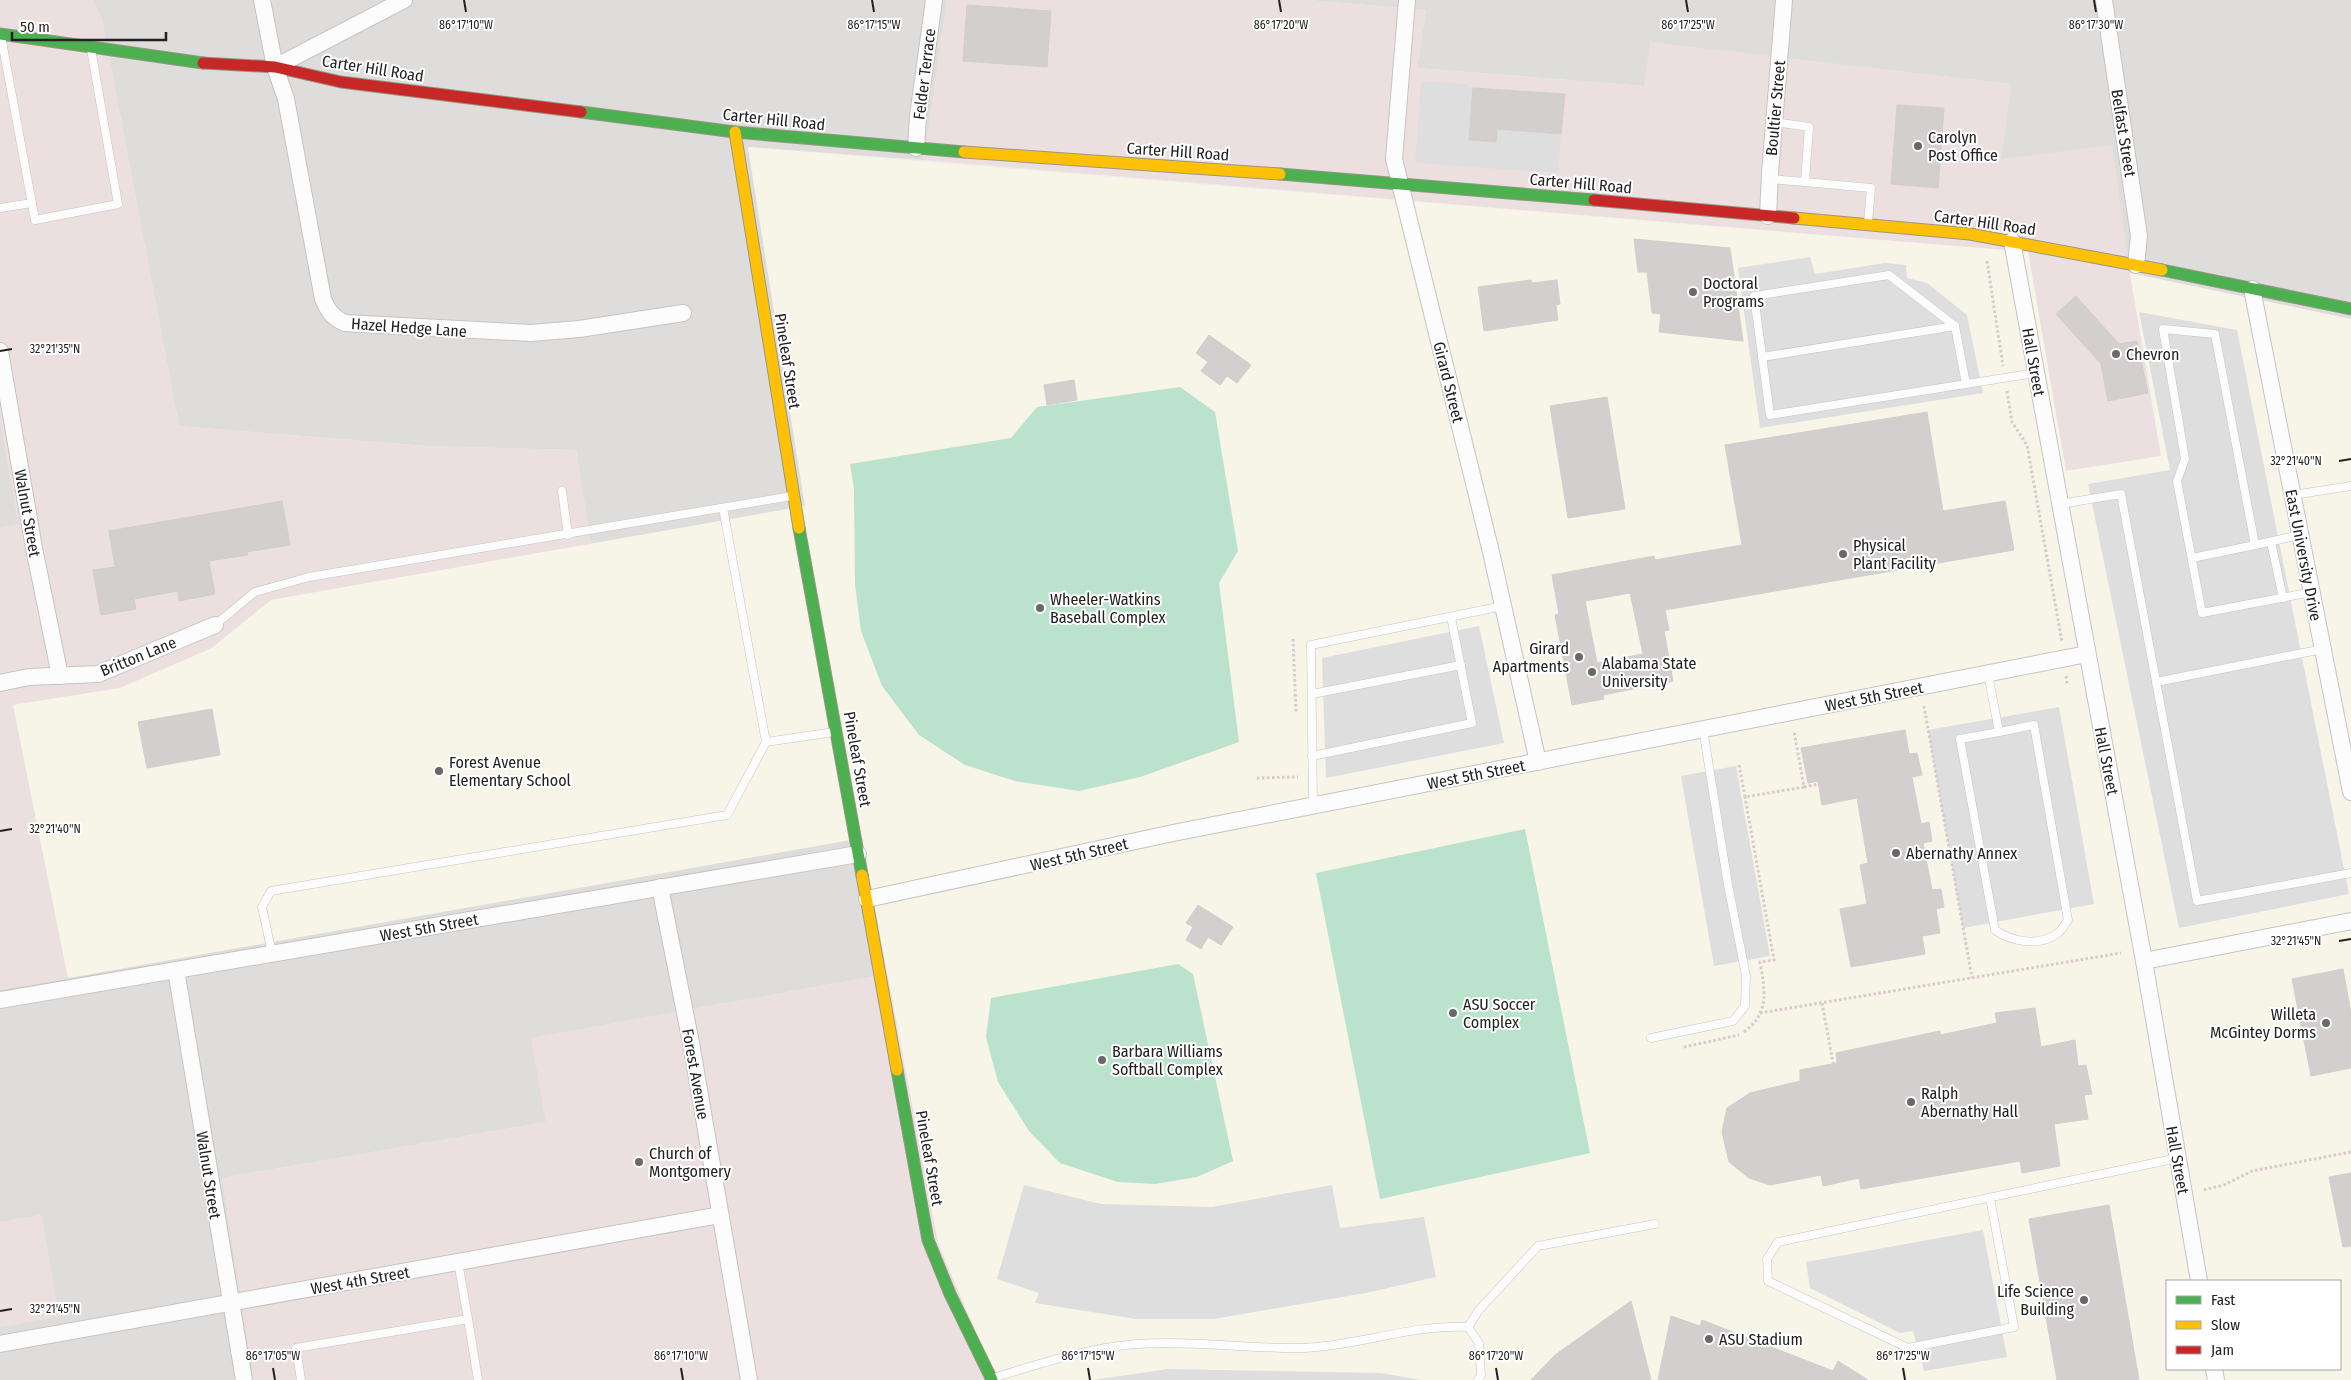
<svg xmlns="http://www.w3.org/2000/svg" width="2351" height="1380" font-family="'Fira Sans Condensed',sans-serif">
<rect width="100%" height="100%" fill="#efedeb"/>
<g fill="#dedddc">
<path d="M 93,0 L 947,0 L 924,160 L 748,147 L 805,506 L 591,544 L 576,450 L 426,446 L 179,426 L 102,20 Z"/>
<path d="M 1307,0 L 2351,0 L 2351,319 L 2130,273 L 2001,159 L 2011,84 L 1651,43 L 1645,86 L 1417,68 L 1426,10 Z"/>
<path d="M 0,418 L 19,524 L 0,528 Z"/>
<path d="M 863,837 L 887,974 L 532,1038 L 546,1122 L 222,1178 L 254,1380 L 0,1380 L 0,1327 L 59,1316 L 41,1215 L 0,1222 L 0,990 Z"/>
</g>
<g fill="#ecdfdf">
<path d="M 0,0 L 93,0 L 102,20 L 179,426 L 426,446 L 576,450 L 591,544 L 271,600 L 212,648 L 120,688 L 13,705 L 68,978 L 0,990 L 0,528 L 19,524 L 0,418 Z"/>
<path d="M 947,0 L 1307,0 L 1426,10 L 1417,68 L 1644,86 L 1650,42 L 2011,84 L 2001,159 L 2112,145 L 2130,273 L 2161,456 L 2065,471 L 2028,252 L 924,160 Z"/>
<path d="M 887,974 L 996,1380 L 254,1380 L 222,1178 L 546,1122 L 531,1038 Z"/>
<path d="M 41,1215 L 59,1316 L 0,1327 L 0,1222 Z"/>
</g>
<path fill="#f7f4e8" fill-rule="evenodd" d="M 748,147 L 2028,252 L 2066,471 L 2161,456 L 2130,273 L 2351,319 L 2351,1380 L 996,1380 L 938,1243 L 862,838 L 68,978 L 13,705 L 120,688 L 212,648 L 271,600 L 805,506 ZM 2167,1281 L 2340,1281 L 2340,1369 L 2167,1369 Z"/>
<g fill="#bae2cc">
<path d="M 1180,387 L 1215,412 L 1238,551 L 1219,583 L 1239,742 L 1140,777 L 1079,791 L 1015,781 L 965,765 L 919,735 L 882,686 L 861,631 L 855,584 L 854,489 L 850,464 L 1011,438 L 1037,407 Z"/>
<path d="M 1525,829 L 1590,1153 L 1380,1199 L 1316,873 Z"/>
<path d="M 1178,964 L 1193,974 L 1233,1161 L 1197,1177 L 1155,1184 L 1118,1182 L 1060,1163 L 1029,1131 L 998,1082 L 986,1037 L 991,998 Z"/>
</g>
<g fill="#dfdede">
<path d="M 1421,81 L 1468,84 L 1468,87 L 1473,88 L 1469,140 L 1497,129 L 1561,134 L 1558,173 L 1415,163 Z"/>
<path d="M 1810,257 L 1815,274 L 1885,263 L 1906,265 L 1907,278 L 1927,283 L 1967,315 L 1983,393 L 1760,428 L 1738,268 Z"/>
<path d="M 2139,312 L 2237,330 L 2349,894 L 2179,928 L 2088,484 L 2170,470 Z"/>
<path d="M 1479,626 L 1504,743 L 1326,778 L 1322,658 Z"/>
<path d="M 2059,707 L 2094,904 L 1963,928 L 1928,730 Z"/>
<path d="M 1736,766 L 1770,956 L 1714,966 L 1681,776 Z"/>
<path d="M 1024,1185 L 1101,1204 L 1212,1207 L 1332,1185 L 1340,1228 L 1424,1217 L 1436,1277 L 1366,1293 L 1213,1319 L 1136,1319 L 1035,1303 L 1039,1293 L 997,1279 Z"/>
<path d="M 1983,1230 L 2007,1357 L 1924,1371 L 1913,1331 L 1900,1333 L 1810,1288 L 1806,1262 Z"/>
<path d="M 1168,1369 L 1381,1373 L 1421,1380 L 1093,1380 Z"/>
</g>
<g fill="#d2cfce" stroke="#d2cecc" fill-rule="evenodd">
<path d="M 967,5 L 1051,11 L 1047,67 L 963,61 Z"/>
<path d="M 1473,88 L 1565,94 L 1561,134 L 1497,129 L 1496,142 L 1469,140 Z"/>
<path d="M 1897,105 L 1944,108 L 1938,188 L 1891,184 Z"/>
<path d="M 1634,239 L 1730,248 L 1743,341 L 1659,332 L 1661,314 L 1652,313 L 1647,272 L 1638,272 Z"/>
<path d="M 1531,280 L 1532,283 L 1557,280 L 1560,304 L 1556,305 L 1558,320 L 1484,331 L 1478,287 Z"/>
<path d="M 2076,296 L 2119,344 L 2137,341 L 2148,393 L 2108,401 L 2101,364 L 2056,314 Z"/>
<path d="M 1209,335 L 1251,365 L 1237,383 L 1227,376 L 1220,385 L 1201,371 L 1208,362 L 1196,353 Z"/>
<path d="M 1074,380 L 1077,400 L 1047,405 L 1044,385 Z"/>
<path d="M 1607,397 L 1625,509 L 1568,518 L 1550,406 Z"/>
<path d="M 1927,412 L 1943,511 L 2005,501 L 2014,550 L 1665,610 L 1669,630 L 1664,631 L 1673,681 L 1603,695 L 1604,699 L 1572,705 L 1555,615 L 1559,614 L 1552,575 L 1654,556 L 1655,560 L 1742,545 L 1725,445 ZM 1630,593 L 1643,654 L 1597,663 L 1585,601 Z"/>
<path d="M 282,501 L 290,545 L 247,552 L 248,555 L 209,561 L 215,594 L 179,601 L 178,591 L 134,599 L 136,609 L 101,615 L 93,570 L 115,567 L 109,531 Z"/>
<path d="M 212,709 L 220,755 L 147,768 L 138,722 Z"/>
<path d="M 1905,730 L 1909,754 L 1917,753 L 1922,775 L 1912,777 L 1921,824 L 1929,822 L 1932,841 L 1923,843 L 1932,890 L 1941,889 L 1944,907 L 1936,909 L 1940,933 L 1922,936 L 1925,954 L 1851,967 L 1840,909 L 1867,904 L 1860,865 L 1868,863 L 1857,798 L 1822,805 L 1818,781 L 1808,783 L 1801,748 Z"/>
<path d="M 1198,905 L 1233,927 L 1221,945 L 1208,937 L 1201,949 L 1186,940 L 1193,927 L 1186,923 Z"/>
<path d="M 2343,969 L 2351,1013 L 2351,1068 L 2311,1076 L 2292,979 Z"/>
<path d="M 2035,1008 L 2041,1047 L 2075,1040 L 2078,1066 L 2086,1065 L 2092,1094 L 2084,1095 L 2088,1119 L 2054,1124 L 2060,1166 L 2022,1173 L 2020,1161 L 1861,1189 L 1859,1178 L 1823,1186 L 1821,1175 L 1770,1185 L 1749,1178 L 1729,1162 L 1722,1132 L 1727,1108 L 1750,1093 L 1800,1081 L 1800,1070 L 1837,1063 L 1836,1053 L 1940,1031 L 1940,1035 L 1997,1023 L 1995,1013 Z"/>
<path d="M 2351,1173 L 2351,1246 L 2343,1247 L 2329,1177 Z"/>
<path d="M 2109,1205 L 2139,1380 L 2057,1380 L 2029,1219 Z"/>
<path d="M 1631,1301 L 1651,1380 L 1531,1380 L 1555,1355 Z"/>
<path d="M 1671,1316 L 1700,1326 L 1702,1320 L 1833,1371 L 1838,1361 L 1868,1380 L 1658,1380 Z"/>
</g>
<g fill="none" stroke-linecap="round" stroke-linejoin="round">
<defs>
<g id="lane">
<path d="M 1,36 L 35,220 L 118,204 L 91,49"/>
<path d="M 1774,122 L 1809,127 L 1805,182 L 1871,188 L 1868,223"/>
<path d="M 1770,179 L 1805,182"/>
<path d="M 0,208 L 32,203"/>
<path d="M 1762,357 L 1955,326"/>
<path d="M 1966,384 L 1955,326 L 1889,275 L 1754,296 L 1770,415 L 2036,373"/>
<path d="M 562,491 L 568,535"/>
<path d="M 2293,495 L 2351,486"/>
<path d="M 2060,504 L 2121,494 L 2197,901 L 2351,873"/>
<path d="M 2300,535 L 2255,545 L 2215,334 L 2163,329 L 2185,459 L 2177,481 L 2202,613 L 2312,592"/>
<path d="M 2271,542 L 2283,598"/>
<path d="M 2192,558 L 2255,545"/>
<path d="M 215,625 L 255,592 L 309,577 L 792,496"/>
<path d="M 1988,674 L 1999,732 L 1960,739 L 1995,930 C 2012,942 2040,947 2058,933 C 2062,930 2065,924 2068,920 L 2034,725 L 1999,732"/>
<path d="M 2156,682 L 2323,649"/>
<path d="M 1312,694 L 1461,665"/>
<path d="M 766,742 L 834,732"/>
<path d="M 1312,756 L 1472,723 L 1451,617"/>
<path d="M 1313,806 L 1311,645 L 1503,606"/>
<path d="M 272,953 L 262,907 L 271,891 L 727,815 L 766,742 L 723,508"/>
<path d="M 1651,1038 L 1733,1021 L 1745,1006 L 1746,976 L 1728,885 L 1703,729"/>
<path d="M 1990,1198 L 2014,1327 L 1908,1348 L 1768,1281 L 1767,1259 L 1778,1242 L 2178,1158"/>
<path d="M 468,1319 L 478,1380"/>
<path d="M 1468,1327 L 1479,1310 L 1538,1246 L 1655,1224"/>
<path d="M 993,1378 C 1039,1364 1087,1348 1136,1344 C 1192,1340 1247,1349 1303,1348 C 1358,1346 1412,1324 1468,1327 L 1479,1343 L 1481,1375 L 1478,1380"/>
<path d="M 301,1380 L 296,1348 L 468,1319 L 458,1262"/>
</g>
<g id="street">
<path d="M 262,0 L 275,67 L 286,99 L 323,299 C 328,311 333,318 345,323 L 531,333 L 579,329 L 683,313"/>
<path d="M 1407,0 L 1394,159 L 1491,552 L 1538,762"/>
<path d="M 2104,0 L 2139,236 L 2136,265"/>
<path d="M 275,67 L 404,0"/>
<path d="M 916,148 L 918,116 L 934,0"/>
<path d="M 1768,216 L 1770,173 L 1784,0"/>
<path d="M 2012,241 L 2144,961 L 2199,1281"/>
<path d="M 2252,289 L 2351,792"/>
<path d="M 0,351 L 34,548 L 60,676"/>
<path d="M 0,683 L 29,677 L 98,674 L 215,625"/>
<path d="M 660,887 L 691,1043 L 749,1380"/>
<path d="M 867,899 L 1173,833 L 2087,654"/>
<path d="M 2144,961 L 2351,921"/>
<path d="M 176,970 L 244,1380"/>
<path d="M 0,1000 L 858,854"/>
<path d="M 0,1344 L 720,1215"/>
<path d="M 2214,1369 L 2216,1380"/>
</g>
<g id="fast">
<path d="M 0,34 L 203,63"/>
<path d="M 581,112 L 735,132 L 964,152"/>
<path d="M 1280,174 L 1594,200"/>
<path d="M 2162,270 L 2351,309"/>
<path d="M 799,528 L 862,875"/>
<path d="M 897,1070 L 928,1240 L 950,1294 L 992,1380"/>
</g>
<g id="slow">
<path d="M 735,132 L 799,528"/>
<path d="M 964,152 L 1280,174"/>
<path d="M 1794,218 L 1970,234 L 2162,270"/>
<path d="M 862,875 L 897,1070"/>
</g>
<g id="jam">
<path d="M 203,63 L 275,67 L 341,82 L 581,112"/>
<path d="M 1594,200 L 1794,218"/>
</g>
</defs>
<use href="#lane" stroke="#c5c4c3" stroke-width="9"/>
<use href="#street" stroke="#c5c4c3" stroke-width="18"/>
<use href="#fast" stroke="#999784" stroke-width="13"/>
<use href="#slow" stroke="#999784" stroke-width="13"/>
<use href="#jam" stroke="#999784" stroke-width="13"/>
<g stroke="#d7caca" stroke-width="3" stroke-dasharray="2.5 2.5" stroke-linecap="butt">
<path d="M 1987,261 L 2003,366"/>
<path d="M 2007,391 L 2012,422 L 2027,445 L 2062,642"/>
<path d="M 1293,639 L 1296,713"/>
<path d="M 2066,676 L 2067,685"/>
<path d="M 1924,706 L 1972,978"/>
<path d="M 1739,765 L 1745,797 L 1804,787 L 1794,731"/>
<path d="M 1257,778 L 1298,777"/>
<path d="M 1804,787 L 1819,784"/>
<path d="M 1822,1003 L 1834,1068"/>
<path d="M 1760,1013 L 2121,953"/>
<path d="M 1744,1032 C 1770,1013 1765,990 1760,962 L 1774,960 L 1745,797"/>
<path d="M 1684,1047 L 1739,1035"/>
<path d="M 2204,1190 L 2224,1185 L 2252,1171 L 2351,1152"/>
</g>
<use href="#lane" stroke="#fdfcfc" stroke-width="8"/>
<use href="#street" stroke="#fdfcfc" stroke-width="16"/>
<use href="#fast" stroke="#4caf50" stroke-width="11"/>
<use href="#slow" stroke="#ffc107" stroke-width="11"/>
<use href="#jam" stroke="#c62828" stroke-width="11"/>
</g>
<path fill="none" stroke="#212121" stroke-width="2" d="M 464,0 L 466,12M 872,0 L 874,12M 1279,0 L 1281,12M 1686,0 L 1688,12M 2094,0 L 2096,12M 0,351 L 12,349M 2339,461 L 2351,459M 0,831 L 12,829M 2339,941 L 2351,939M 0,1311 L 12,1309M 273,1368 L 275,1380M 681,1368 L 683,1380M 1088,1368 L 1090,1380M 1496,1368 L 1498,1380M 1903,1368 L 1905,1380"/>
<g fill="#696868" stroke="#fff" stroke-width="2">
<circle cx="1918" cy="146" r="5"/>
<circle cx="1693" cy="292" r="5"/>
<circle cx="2116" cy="354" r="5"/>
<circle cx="1843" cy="554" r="5"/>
<circle cx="1040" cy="608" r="5"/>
<circle cx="1579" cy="657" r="5"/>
<circle cx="1592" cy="672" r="5"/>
<circle cx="439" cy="771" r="5"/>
<circle cx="1896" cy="853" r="5"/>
<circle cx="1453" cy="1013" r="5"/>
<circle cx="2326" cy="1023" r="5"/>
<circle cx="1102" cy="1060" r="5"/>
<circle cx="1911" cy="1102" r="5"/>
<circle cx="639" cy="1162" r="5"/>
<circle cx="2084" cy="1300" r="5"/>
<circle cx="1709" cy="1339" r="5"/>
</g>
<g text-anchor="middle" stroke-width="4" stroke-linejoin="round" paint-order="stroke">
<g font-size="16" fill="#212121" stroke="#fff">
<text transform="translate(373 68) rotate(9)" y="6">Carter Hill Road</text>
<text transform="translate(924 74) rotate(-83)" y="6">Felder Terrace</text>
<text transform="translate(1775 108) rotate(-85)" y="6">Boultier Street</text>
<text transform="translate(774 119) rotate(6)" y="6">Carter Hill Road</text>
<text transform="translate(2124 133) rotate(81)" y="6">Belfast Street</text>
<text transform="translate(1178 151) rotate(4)" y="6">Carter Hill Road</text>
<text transform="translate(1581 183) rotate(5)" y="6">Carter Hill Road</text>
<text transform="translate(1985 222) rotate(8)" y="6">Carter Hill Road</text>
<text transform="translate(409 327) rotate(4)" y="6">Hazel Hedge Lane</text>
<text transform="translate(788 361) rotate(81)" y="6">Pineleaf Street</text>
<text transform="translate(2034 362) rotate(80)" y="6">Hall Street</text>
<text transform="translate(1449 382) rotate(76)" y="6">Girard Street</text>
<text transform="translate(28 513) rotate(80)" y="6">Walnut Street</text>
<text transform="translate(2304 555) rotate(79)" y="6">East University Drive</text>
<text transform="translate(138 656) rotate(-22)" y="6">Britton Lane</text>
<text transform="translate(1874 696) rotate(-11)" y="6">West 5th Street</text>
<text transform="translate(858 759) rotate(80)" y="6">Pineleaf Street</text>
<text transform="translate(2107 761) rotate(79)" y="6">Hall Street</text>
<text transform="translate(1476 774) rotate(-11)" y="6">West 5th Street</text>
<text transform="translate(1079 854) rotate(-13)" y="6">West 5th Street</text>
<text transform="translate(429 927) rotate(-10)" y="6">West 5th Street</text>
<text transform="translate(696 1074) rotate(80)" y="6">Forest Avenue</text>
<text transform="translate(930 1158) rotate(80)" y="6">Pineleaf Street</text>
<text transform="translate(2178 1160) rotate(80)" y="6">Hall Street</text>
<text transform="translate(209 1175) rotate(81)" y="6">Walnut Street</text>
<text transform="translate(360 1280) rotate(-10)" y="6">West 4th Street</text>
</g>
<g font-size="16" fill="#212121" stroke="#fff" text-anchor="start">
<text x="1928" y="143">Carolyn<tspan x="1928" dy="18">Post Office</tspan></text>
<text x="1703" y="289">Doctoral<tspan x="1703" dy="18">Programs</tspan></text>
<text x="2126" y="360">Chevron</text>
<text x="1853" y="551">Physical<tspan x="1853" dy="18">Plant Facility</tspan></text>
<text x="1050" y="605">Wheeler-Watkins<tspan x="1050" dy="18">Baseball Complex</tspan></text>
<text x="1569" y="654" text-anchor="end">Girard<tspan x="1569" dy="18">Apartments</tspan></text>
<text x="1602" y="669">Alabama State<tspan x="1602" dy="18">University</tspan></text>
<text x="449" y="768">Forest Avenue<tspan x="449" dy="18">Elementary School</tspan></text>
<text x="1906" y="859">Abernathy Annex</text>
<text x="1463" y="1010">ASU Soccer<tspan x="1463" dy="18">Complex</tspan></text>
<text x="2316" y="1020" text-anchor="end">Willeta<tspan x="2316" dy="18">McGintey Dorms</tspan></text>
<text x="1112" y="1057">Barbara Williams<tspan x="1112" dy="18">Softball Complex</tspan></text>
<text x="1921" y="1099">Ralph<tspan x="1921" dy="18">Abernathy Hall</tspan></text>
<text x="649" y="1159">Church of<tspan x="649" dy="18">Montgomery</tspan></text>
<text x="2074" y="1297" text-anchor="end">Life Science<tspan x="2074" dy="18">Building</tspan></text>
<text x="1719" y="1345">ASU Stadium</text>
</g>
</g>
<g font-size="12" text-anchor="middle" fill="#212121" stroke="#fff" stroke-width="4" stroke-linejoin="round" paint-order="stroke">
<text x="466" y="29">86°17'10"W</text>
<text x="874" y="29">86°17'15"W</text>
<text x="1281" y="29">86°17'20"W</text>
<text x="1688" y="29">86°17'25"W</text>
<text x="2096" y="29">86°17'30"W</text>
<text x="55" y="353">32°21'35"N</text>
<text x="2296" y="465">32°21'40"N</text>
<text x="55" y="833">32°21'40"N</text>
<text x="2296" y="945">32°21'45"N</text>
<text x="55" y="1313">32°21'45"N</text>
<text x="273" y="1360">86°17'05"W</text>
<text x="681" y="1360">86°17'10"W</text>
<text x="1088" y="1360">86°17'15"W</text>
<text x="1496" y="1360">86°17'20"W</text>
<text x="1903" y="1360">86°17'25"W</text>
</g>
<rect x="2166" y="1280" width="175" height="90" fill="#ffffff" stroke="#a6a6a6"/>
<rect x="2176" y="1296" width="25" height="8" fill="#4caf50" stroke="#a6a6a6"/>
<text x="2211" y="1305" font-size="15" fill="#212121">Fast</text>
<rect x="2176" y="1321" width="25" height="8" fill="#ffc107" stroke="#a6a6a6"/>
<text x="2211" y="1330" font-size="15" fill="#212121">Slow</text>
<rect x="2176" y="1346" width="25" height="8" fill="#c62828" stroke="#a6a6a6"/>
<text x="2211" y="1355" font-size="15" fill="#212121">Jam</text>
<path d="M12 32v8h154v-8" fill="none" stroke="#212121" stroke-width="2.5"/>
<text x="20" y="32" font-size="15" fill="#212121" stroke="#ffffff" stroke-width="4" paint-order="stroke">50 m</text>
</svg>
